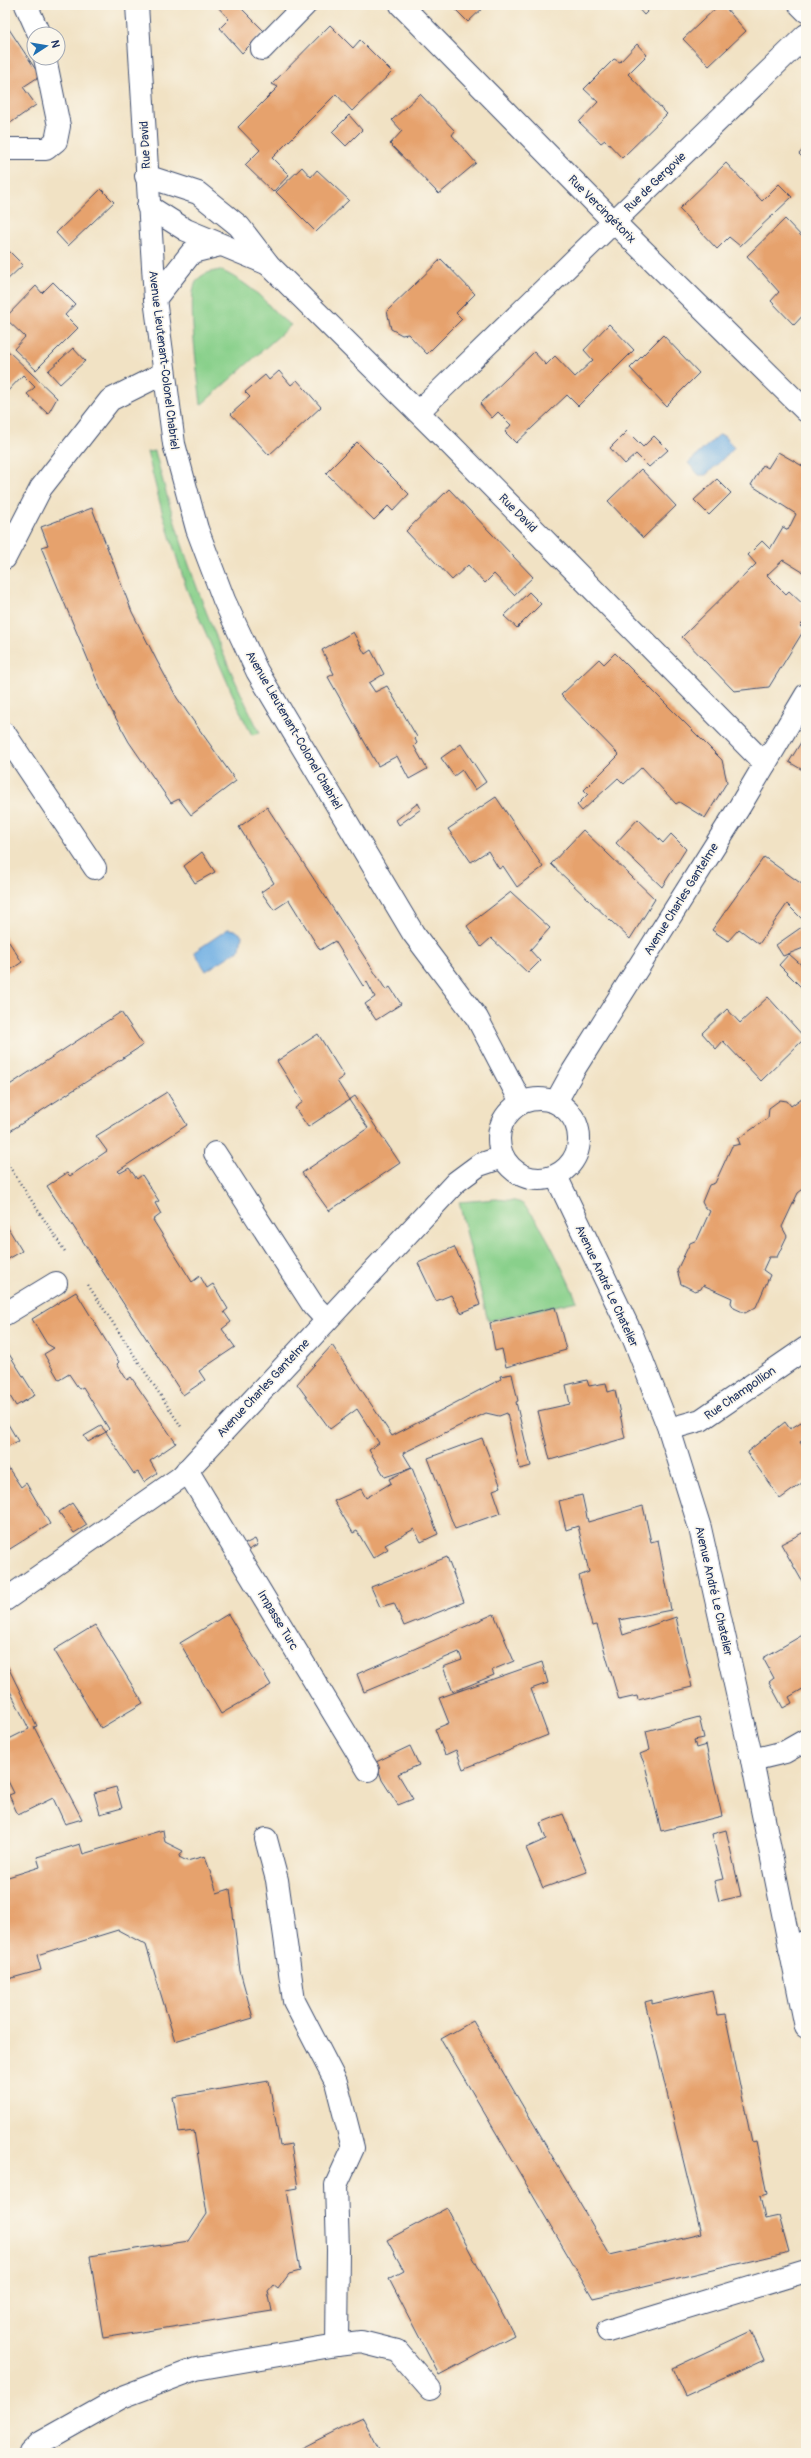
<svg xmlns="http://www.w3.org/2000/svg" width="811" height="2458" font-family="Pangolin,sans-serif">
<rect width="100%" height="100%" fill="#fbf7ec"/>
<filter id="ink" filterUnits="userSpaceOnUse"><feTurbulence type="fractalNoise" baseFrequency=".025" numOctaves="2"/><feDisplacementMap in="SourceGraphic" scale="8" xChannelSelector="R" yChannelSelector="G"/><feConvolveMatrix kernelMatrix="1 2 1 2 8 2 1 2 1" color-interpolation-filters="sRGB"/></filter>
<filter id="wash" filterUnits="userSpaceOnUse"><feTurbulence type="fractalNoise" baseFrequency=".012" numOctaves="4" result="noise"/><feDisplacementMap in="SourceGraphic" scale="16" xChannelSelector="R" yChannelSelector="G"/><feGaussianBlur stdDeviation="0.9" result="paint"/><feColorMatrix in="noise" values="0 0 0 0 0 0 0 0 0 0 0 0 0 0 0 0 0 1.4 0 .05"/><feComposite in="paint" operator="in"/></filter>
<g filter="url(#wash)">
<rect width="100%" height="100%" fill="#f1e2c4"/>
<g fill="#89d08b" stroke="#528074">
<path d="M 220,270 C 236,277 249,286 261,297 C 271,307 279,318 291,325 L 201,405 C 199,382 186,297 196,282 C 202,273 210,272 220,270 Z"/>
<path d="M 155,451 C 179,548 215,643 260,733 L 252,735 L 243,718 L 187,590 L 162,511 L 147,452 Z"/>
<path d="M 496,1199 C 503,1200 515,1200 521,1203 C 539,1214 568,1281 577,1301 L 488,1321 L 459,1202 Z"/>
</g>
<g fill="#70afe3" stroke="#466fa0">
<path d="M 719,435 L 724,436 L 734,448 L 706,475 L 699,475 L 688,463 Z"/>
<path d="M 228,929 L 235,930 L 242,935 L 240,949 L 206,971 L 194,952 Z"/>
</g>
<g id="blocks">
<g fill="#e6a26d">
<path d="M 216,5 L 244,5 L 241,8 L 264,31 L 242,53 L 220,28 L 229,19 Z"/>
<path d="M 458,5 L 486,5 L 468,22 L 454,8 Z"/>
<path d="M 635,5 L 654,5 L 644,15 Z"/>
<path d="M 719,5 L 723,5 L 746,31 L 709,66 L 683,39 Z"/>
<path d="M 5,23 L 40,76 L 23,87 L 36,105 L 9,124 L 5,119 Z"/>
<path d="M 330,25 L 353,48 L 360,40 L 392,72 L 352,111 L 336,94 L 272,158 L 289,175 L 273,192 L 245,165 L 260,150 L 238,127 L 278,87 L 272,84 Z"/>
<path d="M 637,44 L 647,55 L 628,74 L 667,114 L 622,158 L 605,140 L 601,143 L 579,122 L 598,102 L 584,89 L 614,59 L 620,62 Z"/>
<path d="M 420,94 L 455,131 L 452,135 L 476,163 L 439,194 L 390,144 L 402,131 L 392,120 Z"/>
<path d="M 349,115 L 362,130 L 346,146 L 332,132 Z"/>
<path d="M 806,146 L 806,161 L 799,154 Z"/>
<path d="M 726,163 L 762,201 L 779,184 L 792,197 L 740,246 L 729,237 L 717,249 L 679,209 Z"/>
<path d="M 302,167 L 311,177 L 317,170 L 349,200 L 316,232 L 276,192 Z"/>
<path d="M 101,189 L 114,202 L 68,246 L 56,233 Z"/>
<path d="M 785,219 L 806,241 L 806,312 L 794,325 L 771,301 L 779,292 L 747,256 Z"/>
<path d="M 5,247 L 23,265 L 5,282 Z"/>
<path d="M 441,259 L 475,294 L 456,313 L 462,319 L 427,354 L 408,334 L 402,335 L 391,329 L 387,311 Z"/>
<path d="M 53,282 L 75,304 L 65,315 L 78,328 L 36,370 L 14,349 L 25,337 L 5,318 L 36,286 L 42,293 Z"/>
<path d="M 609,324 L 634,350 L 578,406 L 567,395 L 516,443 L 505,432 L 511,425 L 498,412 L 492,418 L 480,404 L 534,352 L 546,365 L 555,356 L 575,377 L 593,360 L 584,350 Z"/>
<path d="M 663,335 L 699,373 L 666,406 L 630,368 Z"/>
<path d="M 5,348 L 57,398 L 48,414 L 27,394 L 35,387 L 23,375 L 5,394 Z"/>
<path d="M 73,348 L 85,361 L 60,384 L 48,371 Z"/>
<path d="M 279,371 L 291,385 L 297,380 L 321,407 L 269,455 L 231,414 L 250,397 L 245,392 L 265,375 L 269,380 Z"/>
<path d="M 627,431 L 643,447 L 654,436 L 668,450 L 649,467 L 636,454 L 625,464 L 610,448 Z"/>
<path d="M 357,442 L 409,494 L 393,511 L 388,506 L 374,520 L 326,473 Z"/>
<path d="M 778,452 L 806,468 L 806,480 L 801,489 L 805,491 L 806,489 L 806,574 L 783,560 L 767,575 L 786,594 L 789,591 L 806,607 L 806,620 L 800,626 L 804,630 L 769,687 L 734,691 L 682,637 L 756,564 L 748,555 L 762,541 L 770,549 L 783,527 L 788,530 L 796,514 L 751,485 L 763,465 L 768,468 Z"/>
<path d="M 641,469 L 676,506 L 643,538 L 608,501 Z"/>
<path d="M 717,479 L 731,493 L 709,515 L 694,500 Z"/>
<path d="M 449,489 L 533,577 L 514,595 L 494,574 L 485,583 L 468,565 L 452,580 L 406,531 Z"/>
<path d="M 92,508 L 132,612 L 157,661 L 177,698 L 236,781 L 191,815 L 179,799 L 171,803 L 129,742 L 102,693 L 41,547 L 48,545 L 41,527 Z"/>
<path d="M 529,592 L 541,604 L 517,628 L 504,616 Z"/>
<path d="M 353,632 L 365,654 L 371,650 L 384,674 L 369,683 L 375,692 L 387,686 L 417,737 L 415,739 L 417,743 L 414,746 L 427,769 L 409,779 L 397,756 L 378,766 L 328,677 L 334,674 L 322,650 Z"/>
<path d="M 615,653 L 722,760 L 727,782 L 705,818 L 679,802 L 676,804 L 642,767 L 624,784 L 618,778 L 582,811 L 577,805 L 588,794 L 584,790 L 619,755 L 561,695 L 599,659 L 604,664 Z"/>
<path d="M 806,734 L 806,772 L 789,762 Z"/>
<path d="M 461,744 L 486,782 L 475,790 L 462,770 L 454,776 L 441,758 Z"/>
<path d="M 496,797 L 543,867 L 517,887 L 503,866 L 499,869 L 488,851 L 471,862 L 448,829 Z"/>
<path d="M 418,803 L 421,809 L 399,825 L 396,820 Z"/>
<path d="M 267,807 L 386,990 L 390,987 L 401,1004 L 376,1020 L 365,1004 L 375,997 L 367,982 L 363,986 L 335,941 L 320,950 L 289,900 L 274,910 L 261,892 L 274,883 L 239,827 Z"/>
<path d="M 638,819 L 663,843 L 671,834 L 686,849 L 662,887 L 616,843 Z"/>
<path d="M 583,830 L 655,899 L 630,939 L 551,864 Z"/>
<path d="M 202,852 L 215,872 L 195,883 L 184,866 Z"/>
<path d="M 764,857 L 806,887 L 806,923 L 787,904 L 759,944 L 739,929 L 728,941 L 712,930 Z"/>
<path d="M 511,892 L 550,928 L 530,950 L 540,961 L 528,973 L 491,938 L 481,947 L 467,926 Z"/>
<path d="M 806,924 L 806,947 L 783,956 L 776,945 Z"/>
<path d="M 5,936 L 22,962 L 5,974 Z"/>
<path d="M 789,954 L 806,969 L 806,992 L 779,965 Z"/>
<path d="M 768,997 L 805,1038 L 761,1081 L 723,1041 L 716,1049 L 702,1033 L 727,1009 L 740,1023 Z"/>
<path d="M 121,1012 L 143,1045 L 7,1133 L 5,1129 L 5,1088 Z"/>
<path d="M 318,1034 L 344,1076 L 337,1081 L 349,1100 L 355,1096 L 400,1163 L 329,1211 L 302,1173 L 368,1128 L 349,1100 L 308,1127 L 295,1108 L 303,1102 L 277,1061 Z"/>
<path d="M 167,1092 L 187,1125 L 118,1171 L 120,1173 L 129,1168 L 137,1179 L 142,1175 L 159,1201 L 155,1203 L 161,1214 L 153,1220 L 192,1282 L 200,1276 L 207,1288 L 213,1284 L 228,1309 L 224,1312 L 231,1322 L 222,1329 L 235,1347 L 199,1371 L 205,1380 L 183,1395 L 47,1186 L 67,1173 L 70,1176 L 107,1151 L 96,1136 Z"/>
<path d="M 806,1095 L 806,1187 L 798,1193 L 782,1227 L 787,1236 L 777,1257 L 769,1257 L 763,1270 L 770,1275 L 756,1307 L 745,1313 L 734,1308 L 731,1303 L 732,1298 L 703,1285 L 701,1289 L 695,1291 L 681,1284 L 677,1270 L 690,1243 L 697,1240 L 710,1211 L 705,1208 L 702,1202 L 709,1185 L 715,1183 L 732,1146 L 740,1144 L 738,1139 L 768,1118 L 769,1108 L 780,1100 L 787,1101 L 791,1106 Z"/>
<path d="M 5,1223 L 22,1251 L 5,1261 Z"/>
<path d="M 454,1247 L 473,1283 L 480,1305 L 461,1313 L 451,1295 L 436,1301 L 418,1263 Z"/>
<path d="M 76,1292 L 119,1362 L 117,1364 L 127,1380 L 131,1377 L 176,1443 L 150,1461 L 157,1473 L 144,1482 L 138,1472 L 134,1474 L 106,1432 L 109,1429 L 83,1387 L 79,1389 L 69,1374 L 59,1380 L 44,1354 L 54,1348 L 47,1344 L 32,1319 Z"/>
<path d="M 555,1307 L 566,1350 L 506,1367 L 502,1349 L 495,1351 L 490,1323 Z"/>
<path d="M 332,1345 L 392,1436 L 501,1379 L 500,1376 L 512,1374 L 518,1401 L 516,1402 L 531,1466 L 520,1469 L 507,1413 L 499,1416 L 486,1413 L 403,1453 L 412,1468 L 438,1534 L 421,1542 L 414,1529 L 385,1545 L 388,1549 L 373,1558 L 357,1531 L 353,1533 L 334,1501 L 361,1489 L 366,1498 L 391,1483 L 389,1479 L 412,1468 L 385,1477 L 369,1450 L 379,1443 L 357,1409 L 330,1429 L 297,1384 Z"/>
<path d="M 9,1354 L 35,1395 L 16,1406 L 5,1388 L 5,1357 Z"/>
<path d="M 587,1380 L 589,1386 L 606,1383 L 608,1392 L 615,1390 L 625,1438 L 550,1460 L 538,1411 L 570,1404 L 566,1385 Z"/>
<path d="M 5,1419 L 18,1441 L 5,1448 Z"/>
<path d="M 785,1422 L 790,1429 L 801,1422 L 806,1429 L 806,1438 L 800,1442 L 806,1451 L 806,1480 L 780,1499 L 747,1452 Z"/>
<path d="M 101,1426 L 106,1432 L 88,1442 L 84,1436 Z"/>
<path d="M 482,1438 L 501,1487 L 493,1490 L 501,1513 L 455,1529 L 428,1458 Z"/>
<path d="M 7,1466 L 21,1487 L 26,1483 L 50,1524 L 5,1552 L 5,1467 Z"/>
<path d="M 582,1495 L 588,1522 L 643,1506 L 651,1542 L 658,1540 L 671,1610 L 619,1620 L 623,1635 L 676,1617 L 692,1687 L 638,1700 L 637,1696 L 619,1700 L 597,1625 L 592,1626 L 579,1576 L 589,1572 L 578,1526 L 566,1530 L 559,1501 Z"/>
<path d="M 72,1503 L 87,1525 L 74,1533 L 59,1512 Z"/>
<path d="M 806,1531 L 806,1588 L 781,1544 Z"/>
<path d="M 255,1539 L 258,1545 L 244,1552 L 241,1546 Z"/>
<path d="M 447,1557 L 464,1602 L 404,1626 L 394,1603 L 380,1607 L 371,1587 Z"/>
<path d="M 228,1614 L 271,1685 L 221,1714 L 180,1643 Z"/>
<path d="M 494,1614 L 514,1661 L 492,1670 L 494,1675 L 453,1692 L 443,1667 L 462,1660 L 459,1652 L 364,1692 L 357,1674 Z"/>
<path d="M 95,1625 L 143,1703 L 101,1728 L 54,1650 Z"/>
<path d="M 806,1633 L 806,1687 L 789,1697 L 792,1703 L 783,1708 L 769,1682 L 774,1678 L 763,1658 Z"/>
<path d="M 5,1661 L 37,1726 L 34,1727 L 82,1819 L 65,1824 L 53,1798 L 18,1815 L 9,1795 L 14,1793 L 7,1779 L 5,1780 L 5,1741 L 29,1729 L 5,1681 Z"/>
<path d="M 542,1662 L 548,1683 L 531,1689 L 548,1735 L 463,1769 L 456,1750 L 445,1755 L 435,1729 L 449,1723 L 439,1698 Z"/>
<path d="M 699,1717 L 704,1738 L 694,1740 L 696,1748 L 706,1745 L 722,1816 L 661,1831 L 645,1765 L 640,1754 L 650,1750 L 646,1731 Z"/>
<path d="M 410,1746 L 419,1765 L 398,1774 L 413,1799 L 398,1805 L 382,1780 L 376,1762 Z"/>
<path d="M 116,1787 L 122,1808 L 100,1814 L 94,1793 Z"/>
<path d="M 563,1814 L 587,1872 L 543,1888 L 526,1848 L 546,1839 L 540,1823 Z"/>
<path d="M 163,1830 L 165,1842 L 183,1851 L 179,1857 L 187,1861 L 205,1856 L 217,1893 L 230,1889 L 240,1971 L 253,2018 L 175,2041 L 146,1945 L 118,1930 L 37,1955 L 41,1970 L 5,1980 L 5,1878 L 40,1867 L 37,1857 L 80,1844 L 83,1854 Z"/>
<path d="M 726,1830 L 741,1896 L 719,1901 L 714,1881 L 723,1879 L 712,1834 Z"/>
<path d="M 712,1990 L 717,2015 L 725,2014 L 752,2143 L 756,2142 L 767,2194 L 760,2196 L 765,2219 L 779,2216 L 789,2252 L 593,2298 L 441,2039 L 473,2021 L 610,2255 L 701,2234 L 645,2002 L 652,2000 L 652,2004 Z"/>
<path d="M 269,2081 L 280,2146 L 291,2144 L 298,2188 L 287,2190 L 300,2271 L 289,2274 L 278,2289 L 273,2285 L 268,2291 L 272,2311 L 103,2338 L 90,2256 L 189,2241 L 207,2214 L 194,2131 L 179,2133 L 173,2097 Z"/>
<path d="M 447,2208 L 514,2335 L 439,2375 L 389,2279 L 404,2271 L 387,2240 Z"/>
<path d="M 751,2331 L 764,2360 L 685,2396 L 672,2368 Z"/>
<path d="M 363,2418 L 381,2453 L 292,2453 L 345,2426 Z"/>
</g>
</g>
</g>
<g filter="url(#ink)">
<use href="#blocks" fill-opacity="0" stroke="#3b4a6d" stroke-width="1"/>
<g fill="none" stroke-linecap="round" stroke-linejoin="round">
<defs>
<g id="minor">
<path d="M 26,5 L 39,34"/>
<path d="M 401,5 L 614,222 L 806,411"/>
<path d="M 800,5 L 806,11"/>
<path d="M 262,49 L 305,5"/>
<path d="M 5,149 L 46,149 L 56,141 L 59,126 L 45,58"/>
<path d="M 146,176 L 198,193 L 239,226 L 269,265 L 451,445 L 765,764"/>
<path d="M 148,206 L 186,230 L 268,264"/>
<path d="M 155,299 L 192,252 L 220,245"/>
<path d="M 418,412 L 806,35"/>
<path d="M 5,558 L 41,488 L 110,400 L 164,373"/>
<path d="M 5,734 L 95,868"/>
<path d="M 556,1102 L 573,1071 L 740,806 L 806,695"/>
<path d="M 215,1153 L 313,1305 L 327,1320"/>
<path d="M 5,1314 L 56,1283"/>
<path d="M 669,1429 L 701,1420 L 806,1348"/>
<path d="M 187,1470 L 368,1770"/>
<path d="M 5,1600 L 181,1477 L 456,1182 L 479,1165 L 503,1157"/>
<path d="M 752,1760 L 785,1752 L 806,1740"/>
<path d="M 266,1839 L 277,1880 L 294,2001 L 336,2082 L 353,2148 L 336,2185 L 338,2250 L 337,2345"/>
<path d="M 790,1949 L 806,1941"/>
<path d="M 608,2331 L 806,2271"/>
<path d="M 30,2453 L 40,2443 L 122,2397 L 196,2369 L 337,2345 L 361,2342 L 397,2351 L 430,2389"/>
</g>
<g id="major">
<path d="M 137,5 L 155,299 L 174,444 L 197,529 L 224,600 L 257,671 L 413,933 L 477,1018 L 521,1102"/>
<circle cx="539" cy="1139" r="40"/>
<path d="M 556,1176 L 633,1337 L 669,1429 L 700,1528 L 752,1760 L 806,2027"/>
</g>
</defs>
<use href="#minor" stroke="#3b4a6d" stroke-width="24"/>
<use href="#major" stroke="#3b4a6d" stroke-width="24"/>
<g stroke="#3b4a6d" stroke-width="2.5" stroke-dasharray="1 3" stroke-linecap="butt">
<path d="M 5,1160 L 66,1253"/>
<path d="M 88,1285 L 182,1428"/>
</g>
<use href="#minor" stroke="#fff" stroke-width="22"/>
<use href="#major" stroke="#fff" stroke-width="22"/>
</g>
</g>
<g text-anchor="middle" stroke-width="3.5" stroke-linejoin="round" paint-order="stroke">
<g font-size="12" fill="#1b2f5e" stroke="#fbf7ec">
<text transform="translate(145 145) rotate(-93)" y="4">Rue David</text>
<text transform="translate(655 182) rotate(-44)" y="4">Rue de Gergovie</text>
<text transform="translate(602 209) rotate(45)" y="4">Rue Vercingétorix</text>
<text transform="translate(164 360) rotate(83)" y="4">Avenue Lieutenant-Colonel Chabriel</text>
<text transform="translate(518 513) rotate(45)" y="4">Rue David</text>
<text transform="translate(294 730) rotate(60)" y="4">Avenue Lieutenant-Colonel Chabriel</text>
<text transform="translate(681 899) rotate(-58)" y="4">Avenue Charles Gantelme</text>
<text transform="translate(607 1286) rotate(65)" y="4">Avenue André Le Chatelier</text>
<text transform="translate(263 1388) rotate(-47)" y="4">Avenue Charles Gantelme</text>
<text transform="translate(740 1393) rotate(-35)" y="4">Rue Champollion</text>
<text transform="translate(714 1591) rotate(77)" y="4">Avenue André Le Chatelier</text>
<text transform="translate(278 1620) rotate(59)" y="4">Impasse Turc</text>
</g>
</g>
<rect width="811" height="2458" fill="none" stroke="#fbf7ec" stroke-width="20"/>
<g transform="translate(46 46) rotate(78)"><circle r="19" fill="#fbf7ec" stroke="#a1a7b3"/>
<path d="M0-3L7 15L0 10L-7 15Z" fill="#1f6fb2"/>
<text y="-6" font-size="11" font-weight="bold" text-anchor="middle" fill="#1b2f5e">N</text>
</g>
</svg>
